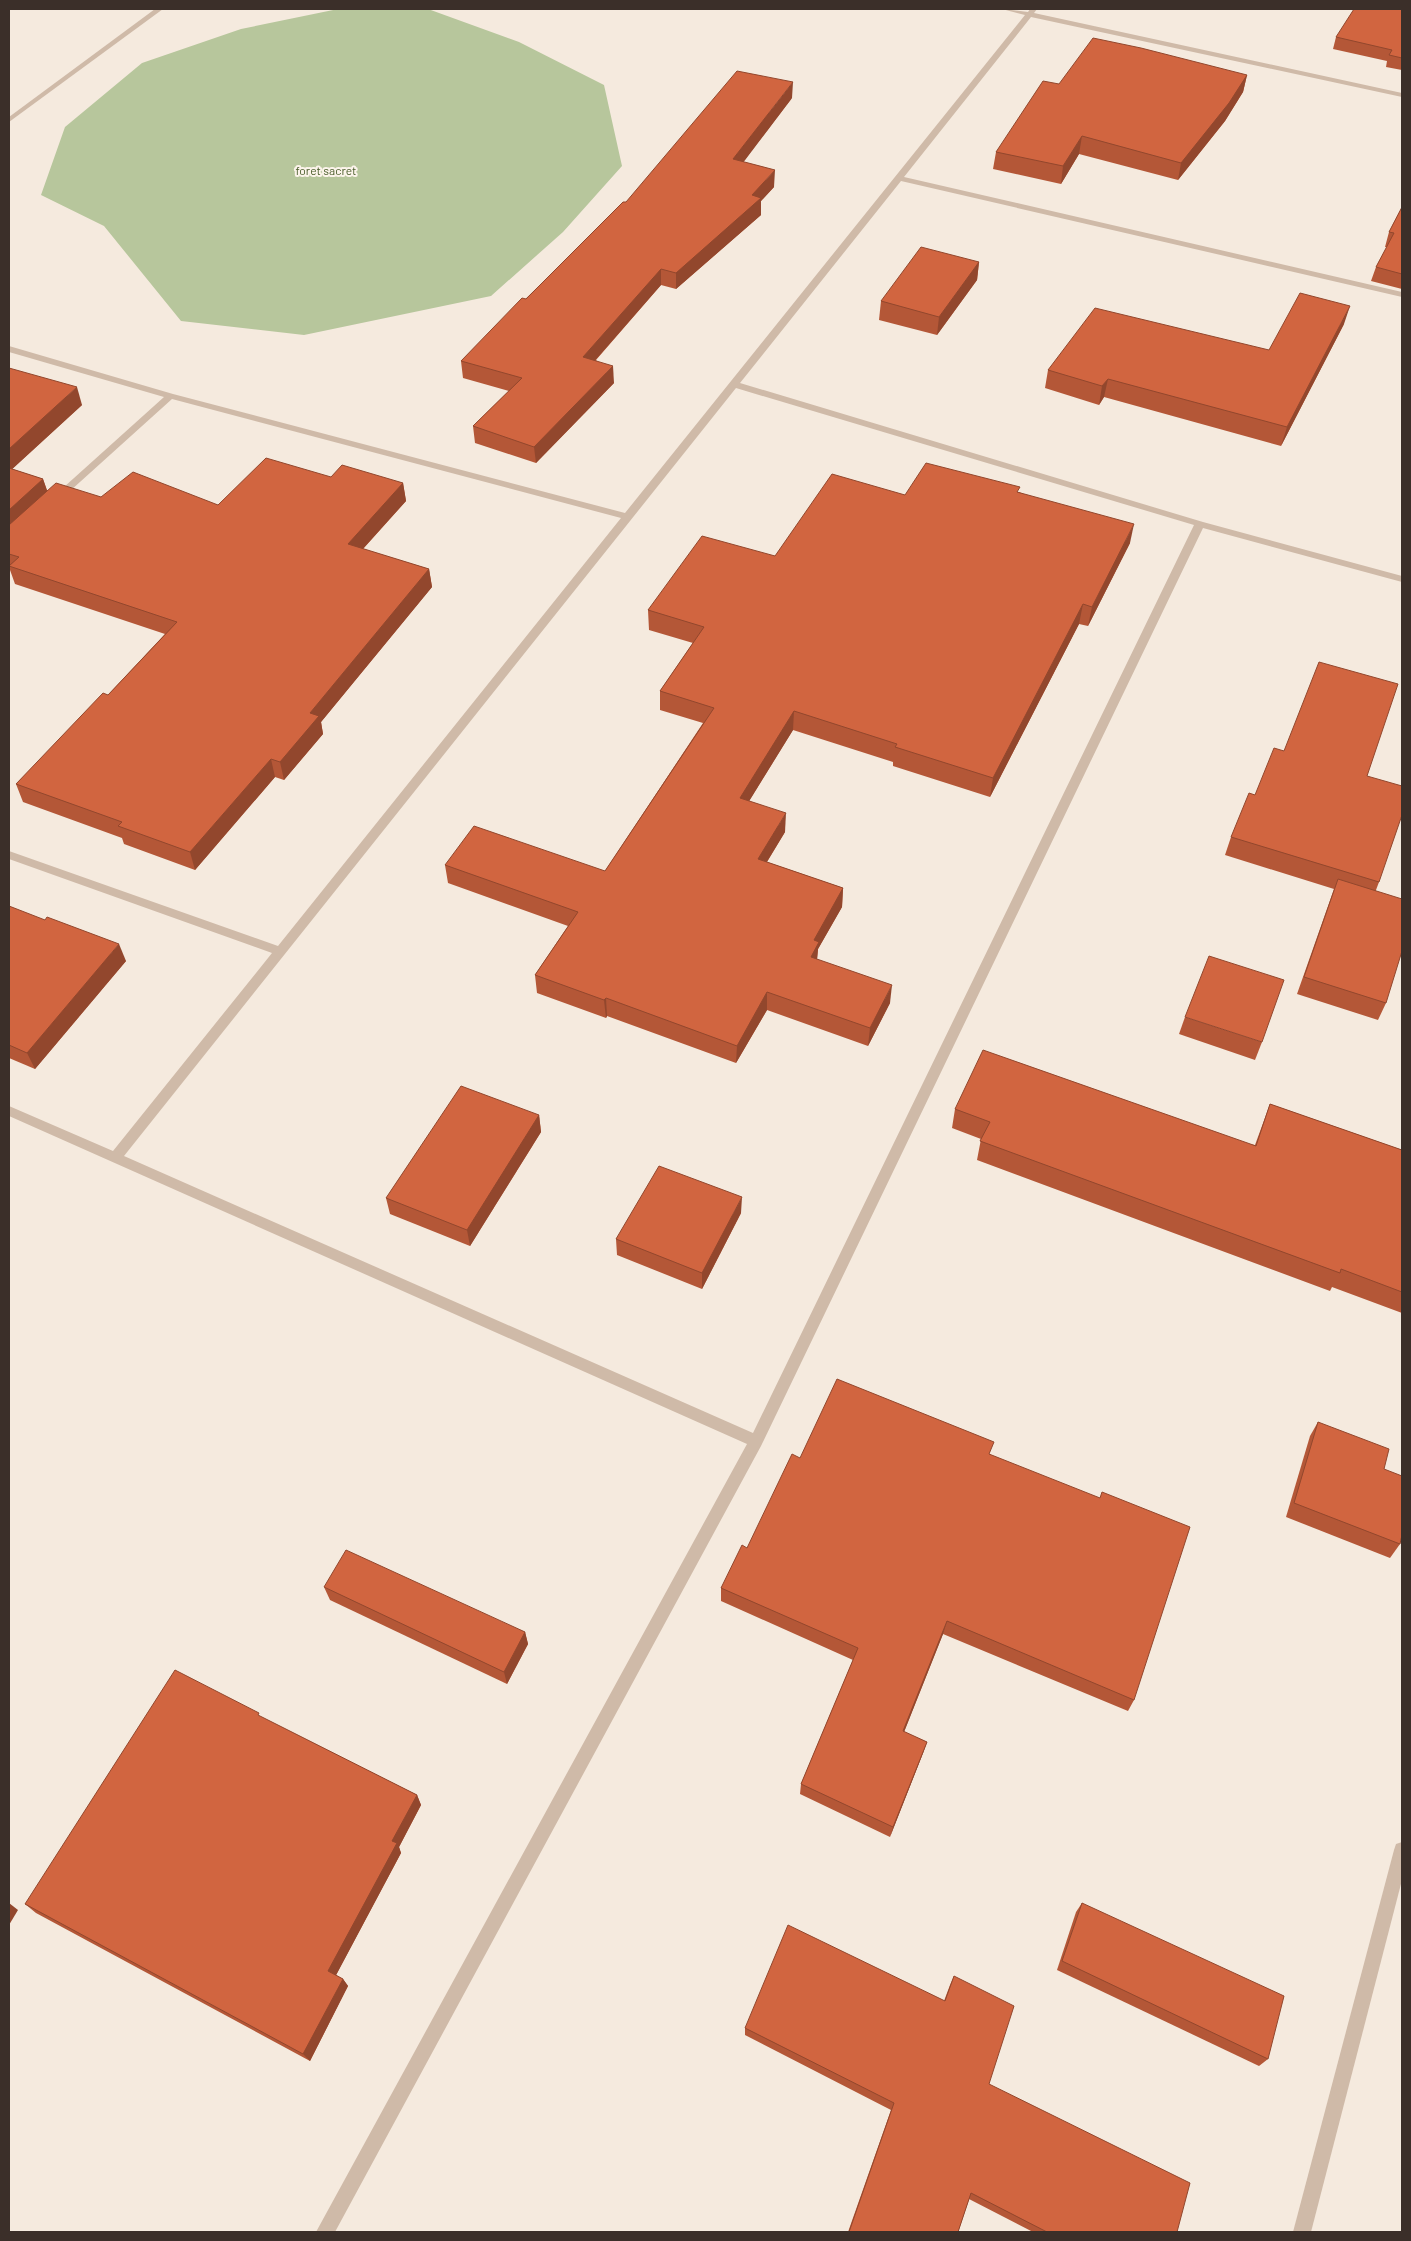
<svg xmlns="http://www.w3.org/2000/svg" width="1411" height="2241" font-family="Barlow,sans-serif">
<rect width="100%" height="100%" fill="#f5eade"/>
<path fill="#b7c69c" d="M 338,9 L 428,9 L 519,42 L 604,85 L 622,166 L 563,232 L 491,296 L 304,335 L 181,321 L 104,226 L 41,195 L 65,127 L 142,63 L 241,29 Z"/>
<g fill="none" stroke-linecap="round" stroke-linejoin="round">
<g fill="#cfbaa8" fill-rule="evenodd">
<path d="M 155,9 L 163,9 L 9,122 L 9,117 Z"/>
<path d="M 1002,9 L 1028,12 L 1030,9 L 1037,9 L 1034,13 L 1402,93 L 1402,97 L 1031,17 L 904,177 L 1402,292 L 1402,297 L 901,181 L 740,383 L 1203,522 L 1402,576 L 1402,582 L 1203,528 L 761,1446 L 335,2232 L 316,2232 L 747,1444 L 9,1116 L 9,1106 L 113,1151 L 272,953 L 9,859 L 9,851 L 278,946 L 621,518 L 172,399 L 60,500 L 54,500 L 54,496 L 164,397 L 9,352 L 9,346 L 173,394 L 625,513 L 1025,15 ZM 736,388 L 1194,525 L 753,1433 L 124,1156 Z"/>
<path d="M 1402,1842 L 1402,1880 L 1311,2232 L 1293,2232 L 1394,1850 L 1396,1844 Z"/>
</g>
</g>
<g fill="#b45737">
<path d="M 1402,9 L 1402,70 L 1386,67 L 1387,61 L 1333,49 L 1336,37 Z"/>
<path d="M 1247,75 L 1243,92 L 1225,121 L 1178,180 L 1079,154 L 1061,184 L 993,169 L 996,152 L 1059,84 Z"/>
<path d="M 792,98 L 743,162 L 774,187 L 761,201 L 761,215 L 676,289 L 661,285 L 596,360 L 614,383 L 536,463 L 475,443 L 473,426 L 509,391 L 463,378 L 461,361 L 626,202 Z"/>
<path d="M 1402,207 L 1402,289 L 1371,281 L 1376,267 L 1387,247 L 1385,247 L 1389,232 Z"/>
<path d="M 979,262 L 977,280 L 937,335 L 879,320 L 881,301 Z"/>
<path d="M 1344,324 L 1281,446 L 1104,397 L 1099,405 L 1045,388 L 1048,370 L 1269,350 Z"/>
<path d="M 9,368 L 82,405 L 12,469 L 43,479 L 47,490 L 101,497 L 218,505 L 331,477 L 403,483 L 406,501 L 363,549 L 429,569 L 432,587 L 321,722 L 323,734 L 284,780 L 275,777 L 195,870 L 124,844 L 122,838 L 23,802 L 16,784 L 108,695 L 165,634 L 15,584 L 10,570 L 9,570 Z"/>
<path d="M 1019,492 L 1130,543 L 1088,626 L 1079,624 L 990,797 L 893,766 L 893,762 L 793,730 L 749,801 L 785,832 L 767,862 L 843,888 L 842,907 L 818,949 L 817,959 L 890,1003 L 868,1046 L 767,1010 L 736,1063 L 607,1016 L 606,1018 L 537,993 L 535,975 L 568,926 L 448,883 L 445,865 L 605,871 L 703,723 L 660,710 L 660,691 L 693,643 L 649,630 L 648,610 L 775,556 L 905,495 Z"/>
<path d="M 1367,776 L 1379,882 L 1376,890 L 1386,1003 L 1378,1020 L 1297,994 L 1334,889 L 1225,855 L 1231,837 L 1255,795 Z"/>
<path d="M 9,906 L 126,961 L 35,1069 L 9,1058 Z"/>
<path d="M 1185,1017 L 1262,1042 L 1255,1060 L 1179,1034 Z"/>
<path d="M 1270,1104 L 1402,1150 L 1402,1313 L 1332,1287 L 1330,1291 L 977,1160 L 981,1139 L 952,1128 L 955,1109 L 1255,1145 Z"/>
<path d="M 539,1115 L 541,1132 L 470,1246 L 390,1214 L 386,1198 Z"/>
<path d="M 741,1213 L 702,1289 L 617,1255 L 616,1239 Z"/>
<path d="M 1318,1422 L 1400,1544 L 1390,1558 L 1286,1517 L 1310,1436 Z"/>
<path d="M 990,1454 L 1134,1700 L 1128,1711 L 943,1634 L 904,1732 L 927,1742 L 923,1753 L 890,1837 L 800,1794 L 801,1784 L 853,1660 L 721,1601 L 721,1588 L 747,1548 L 800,1458 Z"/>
<path d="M 324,1587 L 525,1632 L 528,1644 L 507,1684 L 330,1600 Z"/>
<path d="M 261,1717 L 417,1795 L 421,1805 L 399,1847 L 401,1853 L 336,1975 L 343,1979 L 348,1986 L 310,2061 L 36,1913 L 25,1904 Z"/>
<path d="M 1082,1903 L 1268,2059 L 1259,2066 L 1057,1970 L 1076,1912 Z"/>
<path d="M 954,1976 L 989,2084 L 1177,2232 L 1033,2232 L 969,2199 L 958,2232 L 848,2232 L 891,2110 L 745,2035 L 745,2028 L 944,2001 L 950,1985 Z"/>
</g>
<g fill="#92472d">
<path d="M 1247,75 L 1243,92 L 1225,121 L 1178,180 L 1181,163 Z"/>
<path d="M 793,82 L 792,98 L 733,176 L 733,159 Z"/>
<path d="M 1082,136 L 1079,154 L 1061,184 L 1063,166 Z"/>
<path d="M 775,170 L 774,187 L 761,201 L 761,215 L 676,289 L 676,273 L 752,195 Z"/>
<path d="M 979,262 L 977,280 L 937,335 L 939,317 Z"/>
<path d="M 661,269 L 661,285 L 584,373 L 583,357 Z"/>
<path d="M 1350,306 L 1344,324 L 1281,446 L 1287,427 Z"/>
<path d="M 613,366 L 614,383 L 536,463 L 534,447 Z"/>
<path d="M 1108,379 L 1104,397 L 1099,405 L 1102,386 Z"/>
<path d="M 77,387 L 82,405 L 9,472 L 9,449 Z"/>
<path d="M 43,479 L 49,497 L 9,534 L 9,510 Z"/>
<path d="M 403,483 L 406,501 L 351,562 L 348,544 Z"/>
<path d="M 1134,524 L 1130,543 L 1088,626 L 1092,607 Z"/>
<path d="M 429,569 L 432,587 L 321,722 L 323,734 L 284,780 L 280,762 L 310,713 Z"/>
<path d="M 1083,604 L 1079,624 L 990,797 L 993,778 Z"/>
<path d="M 794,711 L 793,730 L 740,816 L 740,798 Z"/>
<path d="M 271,759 L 275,777 L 195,870 L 190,852 Z"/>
<path d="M 786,813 L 785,832 L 757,878 L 758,859 Z"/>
<path d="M 843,888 L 842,907 L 818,949 L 817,960 L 811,957 L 814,940 Z"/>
<path d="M 119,944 L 126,961 L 35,1069 L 27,1053 Z"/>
<path d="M 892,985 L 890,1003 L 868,1046 L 870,1028 Z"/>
<path d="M 767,992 L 767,1010 L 736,1063 L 737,1046 Z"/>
<path d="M 606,998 L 607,1016 L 606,1018 L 604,1000 Z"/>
<path d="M 539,1115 L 541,1132 L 470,1246 L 467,1230 Z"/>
<path d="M 742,1197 L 741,1213 L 702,1289 L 702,1273 Z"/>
<path d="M 947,1621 L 943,1634 L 900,1742 L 903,1731 Z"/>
<path d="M 525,1632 L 528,1644 L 507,1684 L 504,1672 Z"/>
<path d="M 927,1742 L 923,1753 L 890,1837 L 893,1827 Z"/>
<path d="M 417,1795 L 421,1805 L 399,1847 L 401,1853 L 334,1979 L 328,1971 L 392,1841 Z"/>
<path d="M 9,1903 L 18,1910 L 9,1925 Z"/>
<path d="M 343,1979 L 348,1986 L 310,2061 L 303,2054 Z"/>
</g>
<g fill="#d16540" stroke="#92472d">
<path d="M 1354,9 L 1402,9 L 1402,58 L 1389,55 L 1392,50 L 1336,37 Z"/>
<path d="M 1093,38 L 1141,48 L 1247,75 L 1229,103 L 1181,163 L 1082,136 L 1063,166 L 996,152 L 1043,81 L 1059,84 Z"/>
<path d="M 737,71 L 793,82 L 733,159 L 775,170 L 752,195 L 761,198 L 676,273 L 661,269 L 583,357 L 613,366 L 534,447 L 473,426 L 522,378 L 461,361 L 522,298 L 526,299 L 623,202 L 626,202 Z"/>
<path d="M 1402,207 L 1402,274 L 1376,267 L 1394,233 L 1389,232 Z"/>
<path d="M 921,247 L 979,262 L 939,317 L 881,301 Z"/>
<path d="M 1300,293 L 1350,306 L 1287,427 L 1108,379 L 1102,386 L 1048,370 L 1095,308 L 1269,350 Z"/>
<path d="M 9,368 L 77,387 L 9,449 Z"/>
<path d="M 266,458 L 331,477 L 342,465 L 403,483 L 348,544 L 429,569 L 310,713 L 319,716 L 280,762 L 271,759 L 190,852 L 118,826 L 122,822 L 16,784 L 103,693 L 108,695 L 177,622 L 9,566 L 19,557 L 9,554 L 9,525 L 56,483 L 101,497 L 133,472 L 218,505 Z"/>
<path d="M 926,463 L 1020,487 L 1017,492 L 1134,524 L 1092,607 L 1083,604 L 993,778 L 895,747 L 897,744 L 794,711 L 740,798 L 786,813 L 758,859 L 843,888 L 814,940 L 819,942 L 811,957 L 892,985 L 870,1028 L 767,992 L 737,1046 L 606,998 L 604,1000 L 535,975 L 578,912 L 445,865 L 474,826 L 605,871 L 714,708 L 660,691 L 704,627 L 648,610 L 702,536 L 775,556 L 832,474 L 905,495 Z"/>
<path d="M 9,468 L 43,479 L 9,510 Z"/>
<path d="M 1319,662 L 1398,684 L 1367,776 L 1402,786 L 1402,815 L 1379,882 L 1231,837 L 1249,793 L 1255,795 L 1274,748 L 1284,751 Z"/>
<path d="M 1338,879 L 1402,899 L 1402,951 L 1386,1003 L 1304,977 Z"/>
<path d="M 9,906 L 45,920 L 47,917 L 119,944 L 27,1053 L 9,1045 Z"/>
<path d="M 1209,956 L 1284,980 L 1262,1042 L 1185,1017 Z"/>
<path d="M 983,1050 L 1256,1146 L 1270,1104 L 1402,1150 L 1402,1292 L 1341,1269 L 1340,1273 L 980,1141 L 990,1122 L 955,1109 Z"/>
<path d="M 461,1086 L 539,1115 L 467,1230 L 386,1198 Z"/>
<path d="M 659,1166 L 742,1197 L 702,1273 L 616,1239 Z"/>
<path d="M 837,1379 L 994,1442 L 989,1454 L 1100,1498 L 1102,1492 L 1190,1527 L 1134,1700 L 947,1621 L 903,1731 L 927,1742 L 893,1827 L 801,1784 L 858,1648 L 721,1588 L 742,1545 L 747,1548 L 792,1454 L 800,1458 Z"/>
<path d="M 1318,1422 L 1389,1449 L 1384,1469 L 1402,1476 L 1402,1535 L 1400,1544 L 1294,1503 Z"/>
<path d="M 346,1550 L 525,1632 L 504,1672 L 324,1587 Z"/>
<path d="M 175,1670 L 259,1713 L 258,1715 L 417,1795 L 392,1841 L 397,1843 L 328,1971 L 343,1979 L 303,2054 L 25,1904 Z"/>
<path d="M 1082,1903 L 1284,1996 L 1268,2059 L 1062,1961 Z"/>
<path d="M 788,1925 L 945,2001 L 954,1976 L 1014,2006 L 989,2084 L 1190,2183 L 1177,2232 L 1047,2232 L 971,2193 L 958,2232 L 849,2232 L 894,2103 L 745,2028 Z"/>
</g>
<g text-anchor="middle" stroke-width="4" stroke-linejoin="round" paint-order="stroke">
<g font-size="12" fill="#495c2a" stroke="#fcf4eb">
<text x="326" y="175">foret sacret</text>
</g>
</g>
<rect width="1411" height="2241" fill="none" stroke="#3b2f29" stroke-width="20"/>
</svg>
